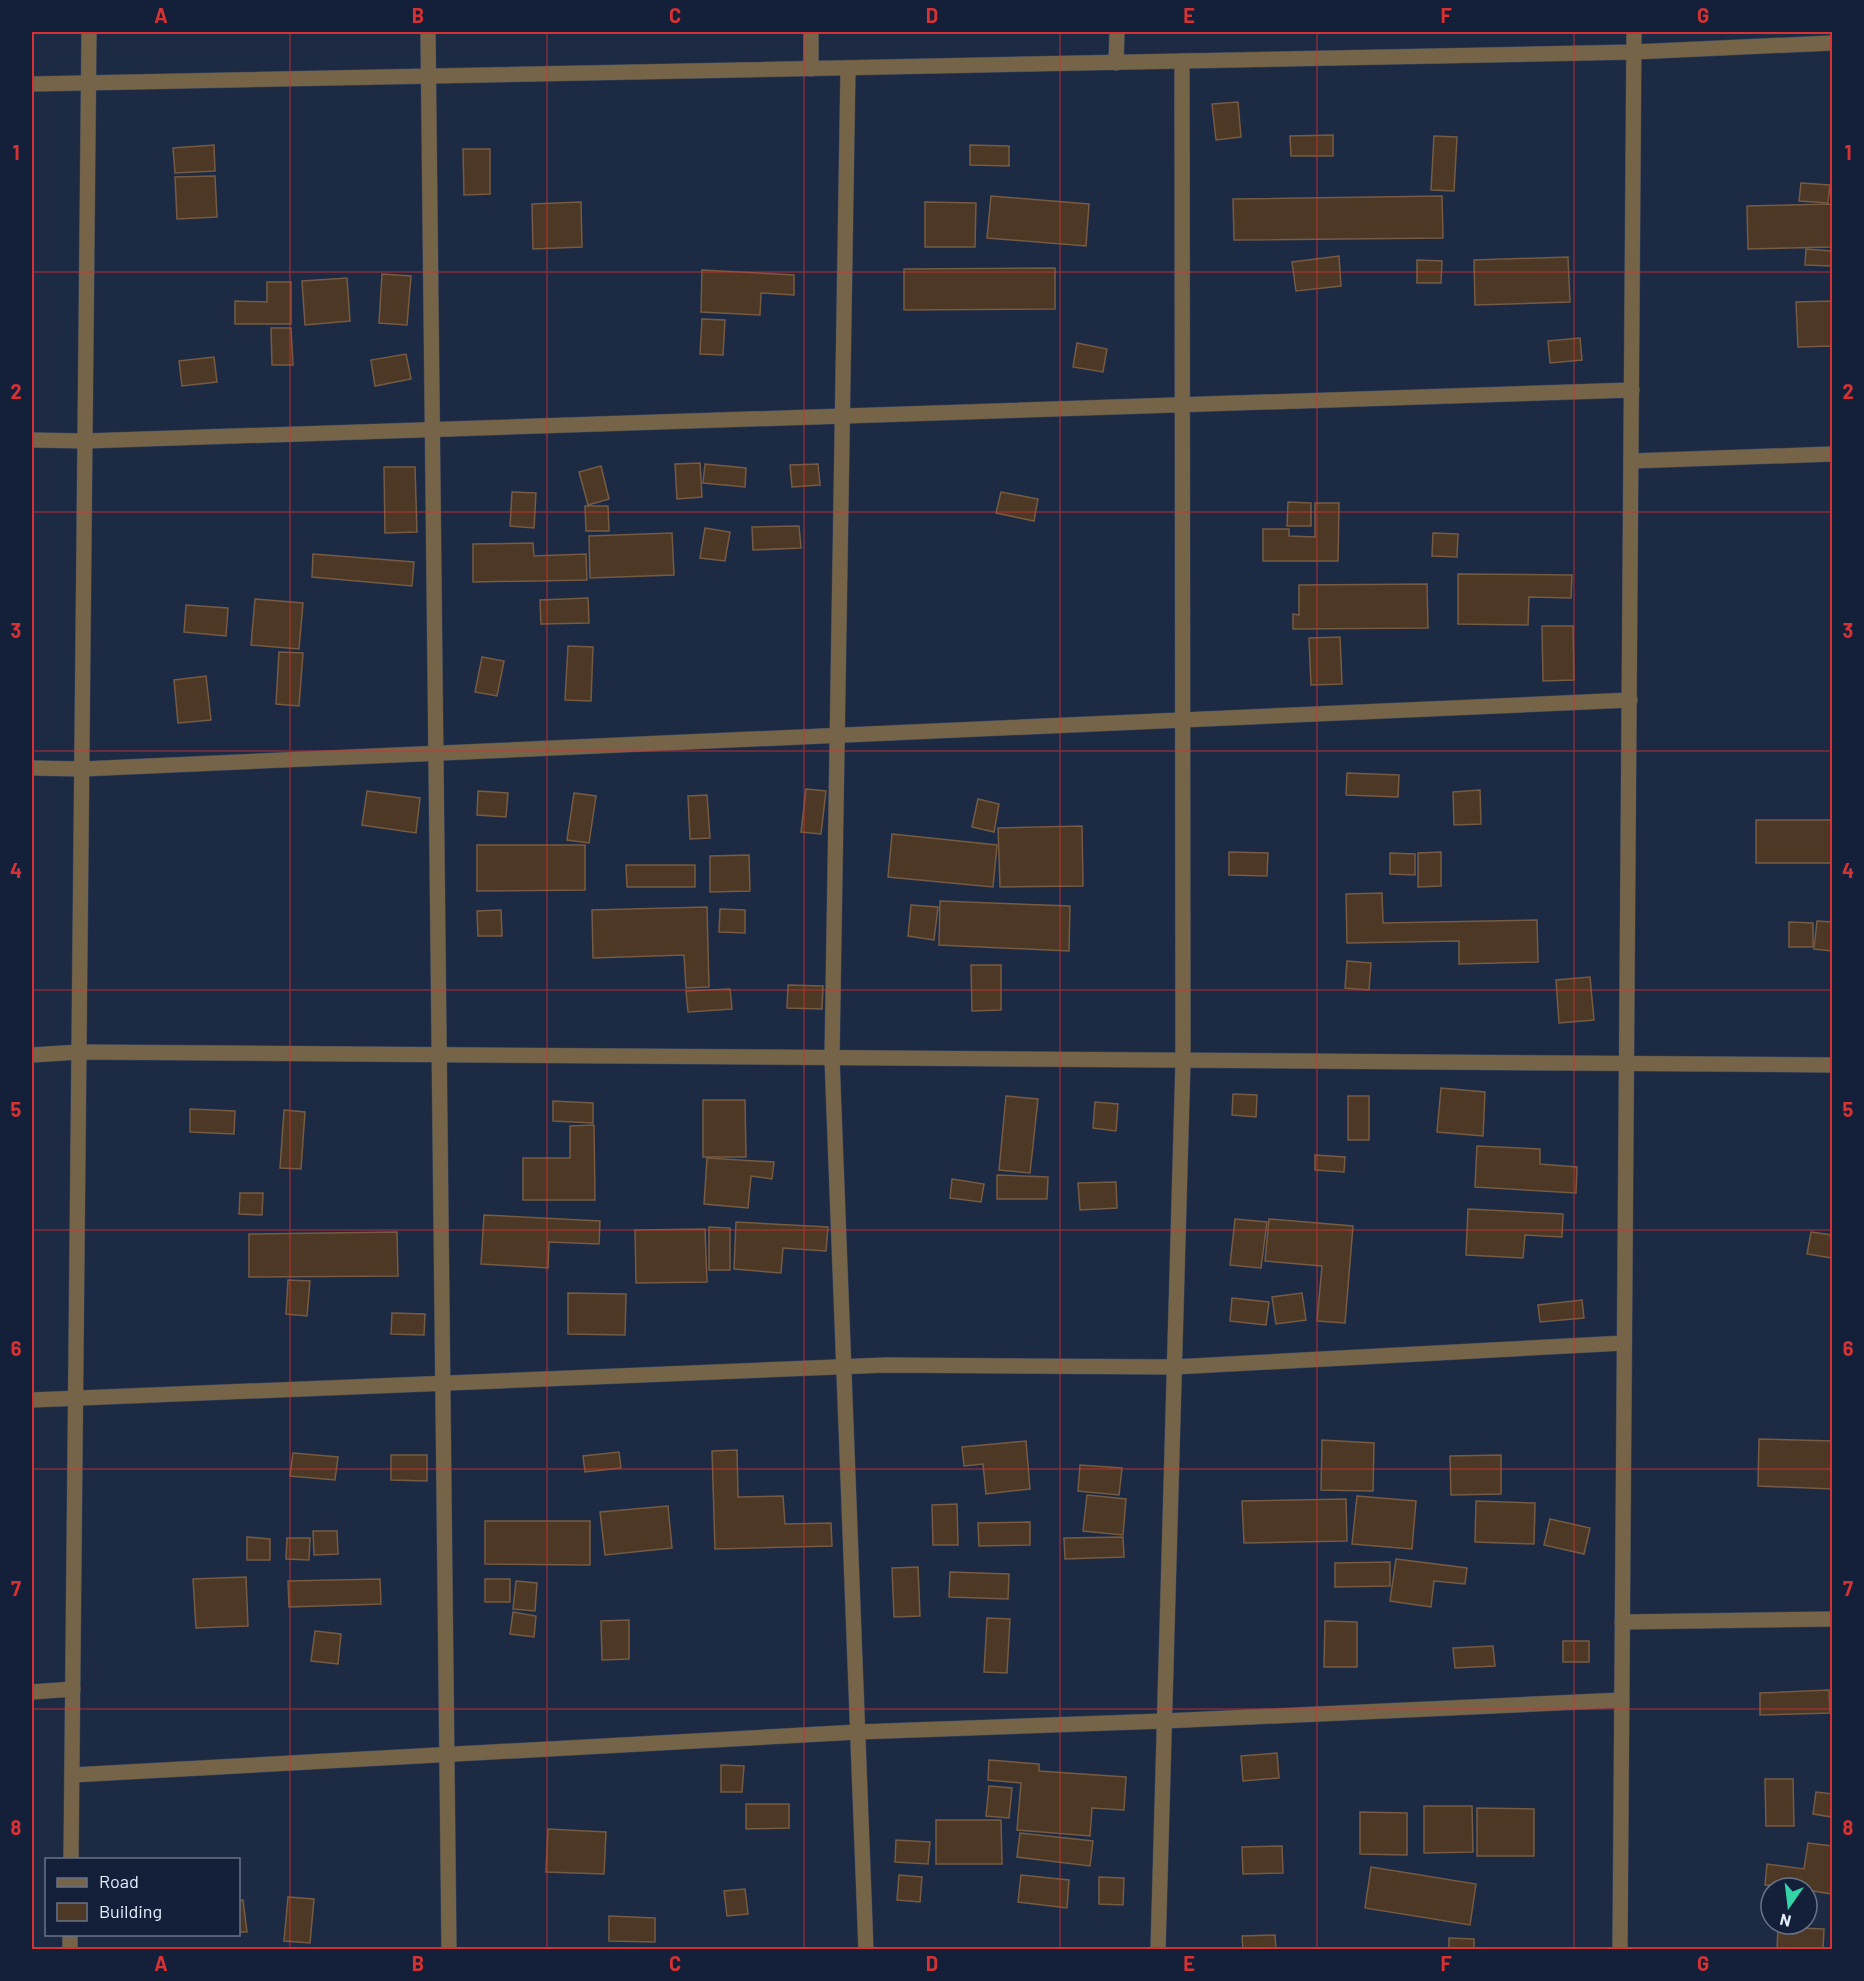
<svg xmlns="http://www.w3.org/2000/svg" width="1864" height="1981" font-family="Barlow,sans-serif">
<rect width="100%" height="100%" fill="#1d2a43"/>
<g fill="#4c3825" stroke="#755b43" stroke-width="1.5">
<path d="M 1238,102 L 1241,137 L 1216,140 L 1212,104 Z"/>
<path d="M 1333,135 L 1333,156 L 1291,156 L 1290,136 Z"/>
<path d="M 1434,136 L 1457,137 L 1454,191 L 1431,190 Z"/>
<path d="M 214,145 L 215,171 L 175,173 L 173,148 Z"/>
<path d="M 970,145 L 1009,146 L 1009,166 L 970,165 Z"/>
<path d="M 463,149 L 490,149 L 490,194 L 464,195 Z"/>
<path d="M 215,176 L 217,217 L 177,219 L 175,177 Z"/>
<path d="M 1801,183 L 1830,185 L 1828,203 L 1799,201 Z"/>
<path d="M 991,196 L 1089,204 L 1086,246 L 987,238 Z"/>
<path d="M 1442,196 L 1443,238 L 1234,240 L 1233,199 Z"/>
<path d="M 581,202 L 582,247 L 533,249 L 532,204 Z"/>
<path d="M 925,202 L 976,203 L 975,247 L 925,247 Z"/>
<path d="M 1832,204 L 1832,247 L 1748,249 L 1747,206 Z"/>
<path d="M 1806,249 L 1832,251 L 1832,266 L 1805,265 Z"/>
<path d="M 1339,256 L 1341,286 L 1296,291 L 1292,262 Z"/>
<path d="M 1568,257 L 1570,302 L 1475,305 L 1474,260 Z"/>
<path d="M 1417,260 L 1442,261 L 1441,283 L 1417,283 Z"/>
<path d="M 1055,268 L 1055,309 L 904,310 L 904,269 Z"/>
<path d="M 702,270 L 794,275 L 794,295 L 761,293 L 760,315 L 701,312 Z"/>
<path d="M 382,274 L 411,276 L 407,325 L 379,323 Z"/>
<path d="M 347,278 L 350,321 L 305,325 L 302,281 Z"/>
<path d="M 267,282 L 291,282 L 291,324 L 235,324 L 235,301 L 267,302 Z"/>
<path d="M 1832,301 L 1832,346 L 1798,347 L 1796,302 Z"/>
<path d="M 702,319 L 725,320 L 723,355 L 700,354 Z"/>
<path d="M 271,328 L 291,328 L 293,365 L 272,365 Z"/>
<path d="M 1580,338 L 1582,360 L 1550,363 L 1548,341 Z"/>
<path d="M 1077,343 L 1107,349 L 1103,372 L 1073,367 Z"/>
<path d="M 406,354 L 411,379 L 375,386 L 371,360 Z"/>
<path d="M 214,357 L 217,382 L 182,386 L 179,361 Z"/>
<path d="M 700,463 L 702,497 L 677,499 L 675,464 Z"/>
<path d="M 705,464 L 746,468 L 745,487 L 703,483 Z"/>
<path d="M 818,464 L 820,485 L 792,487 L 790,465 Z"/>
<path d="M 601,466 L 609,499 L 588,505 L 579,472 Z"/>
<path d="M 384,467 L 415,467 L 417,532 L 385,533 Z"/>
<path d="M 512,492 L 536,493 L 534,528 L 510,526 Z"/>
<path d="M 1001,492 L 1038,499 L 1034,521 L 996,513 Z"/>
<path d="M 1288,502 L 1311,503 L 1311,526 L 1287,526 Z"/>
<path d="M 1315,503 L 1339,503 L 1338,561 L 1263,561 L 1263,529 L 1289,529 L 1289,536 L 1315,537 Z"/>
<path d="M 585,506 L 608,506 L 609,531 L 586,531 Z"/>
<path d="M 799,526 L 801,548 L 753,550 L 752,527 Z"/>
<path d="M 705,528 L 730,532 L 725,561 L 700,558 Z"/>
<path d="M 672,533 L 674,575 L 590,578 L 589,536 Z"/>
<path d="M 1433,533 L 1458,534 L 1457,557 L 1432,556 Z"/>
<path d="M 533,543 L 534,556 L 586,554 L 587,580 L 473,582 L 473,544 Z"/>
<path d="M 313,554 L 414,562 L 412,586 L 312,577 Z"/>
<path d="M 1458,574 L 1572,575 L 1571,598 L 1529,597 L 1528,625 L 1458,624 Z"/>
<path d="M 1427,584 L 1428,628 L 1293,629 L 1293,614 L 1299,615 L 1299,585 Z"/>
<path d="M 588,598 L 589,623 L 541,624 L 540,600 Z"/>
<path d="M 255,599 L 303,603 L 299,649 L 251,645 Z"/>
<path d="M 186,605 L 228,608 L 226,636 L 184,632 Z"/>
<path d="M 1542,626 L 1573,626 L 1574,680 L 1543,681 Z"/>
<path d="M 1340,637 L 1342,684 L 1311,685 L 1309,638 Z"/>
<path d="M 568,646 L 593,647 L 591,701 L 565,700 Z"/>
<path d="M 279,652 L 303,653 L 299,706 L 276,704 Z"/>
<path d="M 482,657 L 504,661 L 497,696 L 475,692 Z"/>
<path d="M 206,676 L 211,720 L 178,723 L 174,680 Z"/>
<path d="M 1347,773 L 1399,775 L 1398,797 L 1346,795 Z"/>
<path d="M 806,789 L 826,791 L 821,834 L 801,832 Z"/>
<path d="M 1480,790 L 1481,824 L 1454,825 L 1453,792 Z"/>
<path d="M 367,791 L 420,798 L 416,833 L 362,825 Z"/>
<path d="M 478,791 L 508,793 L 506,817 L 477,815 Z"/>
<path d="M 574,793 L 596,796 L 589,843 L 567,840 Z"/>
<path d="M 707,795 L 710,838 L 690,839 L 688,796 Z"/>
<path d="M 978,799 L 999,804 L 994,832 L 972,827 Z"/>
<rect x="1756" y="820" width="76" height="43"/>
<path d="M 1082,826 L 1083,886 L 1000,887 L 998,828 Z"/>
<path d="M 892,834 L 997,845 L 993,887 L 888,877 Z"/>
<path d="M 477,845 L 585,845 L 585,890 L 477,891 Z"/>
<path d="M 1229,852 L 1268,853 L 1267,876 L 1229,875 Z"/>
<path d="M 1441,852 L 1441,886 L 1418,887 L 1418,853 Z"/>
<path d="M 1390,853 L 1415,854 L 1415,875 L 1390,874 Z"/>
<path d="M 749,855 L 750,891 L 710,892 L 710,856 Z"/>
<path d="M 626,865 L 695,865 L 695,887 L 627,887 Z"/>
<path d="M 1382,893 L 1383,923 L 1537,920 L 1538,962 L 1459,964 L 1459,941 L 1347,943 L 1346,894 Z"/>
<path d="M 940,901 L 1070,906 L 1069,951 L 939,945 Z"/>
<path d="M 911,905 L 938,907 L 934,940 L 908,936 Z"/>
<path d="M 707,907 L 709,987 L 686,988 L 684,955 L 593,958 L 592,910 Z"/>
<path d="M 720,909 L 745,910 L 745,933 L 719,932 Z"/>
<path d="M 501,910 L 502,936 L 478,936 L 477,911 Z"/>
<path d="M 1817,921 L 1832,922 L 1832,951 L 1814,949 Z"/>
<path d="M 1789,922 L 1813,923 L 1813,947 L 1789,947 Z"/>
<path d="M 1347,961 L 1371,963 L 1369,990 L 1345,988 Z"/>
<path d="M 971,965 L 1001,965 L 1001,1010 L 972,1011 Z"/>
<path d="M 1590,977 L 1594,1020 L 1559,1023 L 1556,980 Z"/>
<path d="M 788,985 L 823,986 L 822,1009 L 787,1008 Z"/>
<path d="M 730,989 L 732,1009 L 688,1012 L 686,991 Z"/>
<path d="M 1441,1088 L 1485,1092 L 1483,1136 L 1437,1132 Z"/>
<path d="M 1233,1094 L 1257,1095 L 1256,1117 L 1232,1115 Z"/>
<path d="M 1006,1096 L 1038,1099 L 1030,1173 L 999,1170 Z"/>
<rect x="1348" y="1096" width="21" height="44"/>
<path d="M 703,1100 L 745,1100 L 746,1157 L 703,1157 Z"/>
<path d="M 553,1101 L 593,1103 L 593,1123 L 553,1121 Z"/>
<path d="M 1095,1102 L 1118,1104 L 1116,1131 L 1093,1128 Z"/>
<path d="M 190,1109 L 235,1111 L 234,1134 L 190,1132 Z"/>
<path d="M 284,1110 L 305,1112 L 301,1169 L 280,1168 Z"/>
<path d="M 594,1125 L 595,1200 L 523,1200 L 523,1158 L 570,1158 L 570,1126 Z"/>
<path d="M 1477,1146 L 1540,1149 L 1540,1164 L 1577,1167 L 1576,1193 L 1475,1187 Z"/>
<path d="M 1315,1155 L 1345,1157 L 1344,1172 L 1315,1170 Z"/>
<path d="M 707,1158 L 774,1162 L 772,1179 L 751,1176 L 748,1208 L 704,1204 Z"/>
<path d="M 997,1175 L 1048,1177 L 1047,1199 L 997,1199 Z"/>
<path d="M 952,1179 L 984,1184 L 981,1202 L 950,1198 Z"/>
<path d="M 1116,1182 L 1117,1208 L 1080,1210 L 1078,1183 Z"/>
<path d="M 240,1193 L 263,1193 L 262,1215 L 239,1214 Z"/>
<path d="M 1468,1209 L 1563,1214 L 1562,1237 L 1525,1235 L 1523,1258 L 1466,1255 Z"/>
<path d="M 484,1215 L 600,1221 L 599,1244 L 549,1242 L 548,1268 L 481,1264 Z"/>
<path d="M 1235,1219 L 1267,1222 L 1261,1268 L 1230,1265 Z"/>
<path d="M 1269,1219 L 1353,1226 L 1345,1323 L 1317,1321 L 1322,1266 L 1265,1261 Z"/>
<path d="M 736,1222 L 828,1227 L 826,1251 L 783,1248 L 781,1273 L 734,1269 Z"/>
<path d="M 709,1227 L 730,1228 L 730,1270 L 709,1270 Z"/>
<path d="M 705,1229 L 707,1282 L 636,1283 L 635,1230 Z"/>
<path d="M 397,1232 L 398,1276 L 249,1277 L 249,1234 Z"/>
<path d="M 1811,1232 L 1832,1235 L 1832,1258 L 1807,1254 Z"/>
<path d="M 288,1280 L 310,1281 L 307,1316 L 286,1314 Z"/>
<path d="M 568,1293 L 626,1294 L 625,1335 L 568,1334 Z"/>
<path d="M 1302,1293 L 1306,1320 L 1276,1324 L 1272,1297 Z"/>
<path d="M 1232,1298 L 1269,1302 L 1266,1325 L 1230,1321 Z"/>
<path d="M 1582,1300 L 1584,1318 L 1540,1322 L 1538,1305 Z"/>
<path d="M 392,1313 L 425,1314 L 424,1335 L 391,1334 Z"/>
<path d="M 1759,1439 L 1832,1441 L 1832,1489 L 1758,1486 Z"/>
<path d="M 1322,1440 L 1374,1443 L 1373,1491 L 1321,1490 Z"/>
<path d="M 1026,1441 L 1030,1489 L 986,1494 L 983,1464 L 964,1466 L 962,1447 Z"/>
<path d="M 737,1450 L 738,1497 L 783,1496 L 785,1524 L 831,1523 L 832,1546 L 715,1549 L 712,1451 Z"/>
<path d="M 619,1452 L 621,1468 L 585,1472 L 583,1456 Z"/>
<path d="M 293,1453 L 338,1457 L 335,1480 L 290,1476 Z"/>
<path d="M 391,1455 L 427,1455 L 427,1481 L 391,1480 Z"/>
<path d="M 1501,1455 L 1501,1494 L 1451,1495 L 1450,1456 Z"/>
<path d="M 1080,1465 L 1122,1468 L 1119,1495 L 1078,1491 Z"/>
<path d="M 1087,1495 L 1126,1499 L 1123,1535 L 1083,1531 Z"/>
<path d="M 1357,1496 L 1416,1501 L 1412,1549 L 1352,1544 Z"/>
<path d="M 1346,1499 L 1347,1541 L 1244,1543 L 1242,1501 Z"/>
<path d="M 1476,1501 L 1535,1503 L 1534,1544 L 1475,1542 Z"/>
<path d="M 957,1504 L 958,1545 L 933,1545 L 932,1505 Z"/>
<path d="M 668,1506 L 672,1548 L 605,1555 L 600,1512 Z"/>
<path d="M 1550,1519 L 1590,1528 L 1584,1554 L 1544,1545 Z"/>
<path d="M 485,1521 L 590,1521 L 590,1565 L 485,1564 Z"/>
<path d="M 1030,1522 L 1030,1545 L 979,1546 L 978,1523 Z"/>
<path d="M 313,1531 L 337,1531 L 338,1554 L 314,1555 Z"/>
<path d="M 247,1537 L 270,1539 L 270,1560 L 247,1560 Z"/>
<path d="M 1123,1537 L 1124,1557 L 1065,1559 L 1064,1538 Z"/>
<path d="M 287,1538 L 310,1538 L 309,1560 L 286,1559 Z"/>
<path d="M 1396,1559 L 1467,1568 L 1465,1584 L 1434,1581 L 1431,1607 L 1390,1601 Z"/>
<path d="M 1390,1562 L 1390,1586 L 1335,1587 L 1335,1563 Z"/>
<path d="M 918,1567 L 920,1616 L 894,1617 L 892,1568 Z"/>
<path d="M 950,1572 L 1009,1574 L 1008,1599 L 949,1597 Z"/>
<path d="M 246,1577 L 248,1626 L 196,1628 L 193,1579 Z"/>
<path d="M 380,1579 L 381,1604 L 289,1607 L 288,1581 Z"/>
<rect x="485" y="1579" width="25" height="23"/>
<path d="M 516,1581 L 537,1583 L 535,1611 L 513,1609 Z"/>
<path d="M 513,1612 L 536,1616 L 534,1637 L 510,1634 Z"/>
<path d="M 987,1618 L 1010,1619 L 1007,1673 L 984,1672 Z"/>
<path d="M 629,1620 L 629,1659 L 602,1660 L 601,1621 Z"/>
<path d="M 1325,1621 L 1357,1622 L 1357,1667 L 1324,1667 Z"/>
<path d="M 315,1631 L 341,1634 L 338,1664 L 311,1661 Z"/>
<rect x="1563" y="1641" width="26" height="21"/>
<path d="M 1493,1646 L 1495,1666 L 1455,1668 L 1453,1648 Z"/>
<path d="M 1829,1690 L 1830,1713 L 1760,1715 L 1760,1693 Z"/>
<path d="M 1277,1753 L 1279,1778 L 1243,1781 L 1241,1756 Z"/>
<path d="M 989,1760 L 1039,1764 L 1039,1771 L 1126,1777 L 1124,1810 L 1092,1808 L 1090,1836 L 1017,1830 L 1021,1783 L 988,1780 Z"/>
<path d="M 721,1765 L 744,1766 L 742,1792 L 721,1792 Z"/>
<path d="M 1765,1779 L 1793,1779 L 1794,1826 L 1766,1826 Z"/>
<path d="M 989,1786 L 1012,1788 L 1009,1818 L 986,1816 Z"/>
<path d="M 1816,1792 L 1832,1794 L 1832,1817 L 1813,1814 Z"/>
<path d="M 746,1804 L 789,1804 L 789,1828 L 746,1829 Z"/>
<path d="M 1424,1806 L 1472,1806 L 1473,1852 L 1424,1853 Z"/>
<path d="M 1477,1808 L 1534,1809 L 1534,1856 L 1477,1856 Z"/>
<path d="M 1360,1812 L 1407,1813 L 1407,1855 L 1360,1854 Z"/>
<path d="M 936,1820 L 1001,1820 L 1002,1864 L 936,1864 Z"/>
<path d="M 548,1829 L 606,1832 L 604,1874 L 546,1872 Z"/>
<path d="M 1020,1833 L 1093,1841 L 1090,1866 L 1017,1857 Z"/>
<path d="M 896,1840 L 930,1842 L 928,1864 L 895,1862 Z"/>
<path d="M 1808,1843 L 1832,1846 L 1832,1894 L 1807,1890 L 1807,1888 L 1765,1885 L 1767,1864 L 1804,1869 Z"/>
<path d="M 1282,1846 L 1283,1873 L 1243,1874 L 1242,1847 Z"/>
<path d="M 1371,1867 L 1476,1884 L 1470,1925 L 1365,1908 Z"/>
<path d="M 899,1875 L 922,1877 L 920,1902 L 897,1900 Z"/>
<path d="M 1021,1875 L 1069,1880 L 1067,1908 L 1018,1902 Z"/>
<path d="M 1099,1877 L 1124,1878 L 1123,1905 L 1099,1904 Z"/>
<path d="M 745,1889 L 748,1914 L 727,1916 L 724,1891 Z"/>
<path d="M 288,1897 L 314,1899 L 310,1943 L 284,1941 Z"/>
<path d="M 243,1900 L 247,1932 L 238,1932 L 238,1901 Z"/>
<path d="M 609,1916 L 655,1918 L 655,1942 L 609,1941 Z"/>
<path d="M 1778,1927 L 1824,1929 L 1823,1950 L 1777,1950 Z"/>
<path d="M 1275,1935 L 1276,1950 L 1243,1950 L 1242,1936 Z"/>
<path d="M 1449,1938 L 1474,1939 L 1474,1950 L 1449,1950 Z"/>
</g>
<g fill="none" stroke-linecap="round" stroke-linejoin="round">
<defs>
<g id="minor">
<path d="M 428,32 L 449,1950"/>
<path d="M 811,32 L 811,69"/>
<path d="M 1116,63 L 1117,32"/>
<path d="M 848,68 L 832,1058 L 866,1950"/>
<path d="M 32,84 L 1634,52 L 1832,43"/>
<path d="M 32,440 L 85,441 L 1632,390"/>
<path d="M 1631,461 L 1832,454"/>
<path d="M 32,768 L 82,769 L 1630,700"/>
<path d="M 32,1055 L 79,1052 L 1832,1065"/>
<path d="M 32,1400 L 886,1365 L 1174,1367 L 1624,1343"/>
<path d="M 1622,1622 L 1832,1619"/>
<path d="M 32,1692 L 73,1689"/>
<path d="M 72,1775 L 858,1732 L 1164,1721 L 1622,1700"/>
<path d="M 71,1860 L 89,32"/>
<path d="M 70,1950 L 70,1934"/>
<path d="M 1158,1950 L 1183,1061 L 1182,61"/>
<path d="M 1620,1950 L 1634,32"/>
</g>
</defs>
<use href="#minor" stroke="#39455d" stroke-width="16"/>
<use href="#minor" stroke="#766449" stroke-width="15"/>
</g>
<path fill="none" stroke="#d73233" stroke-width="1.5" stroke-opacity="0.55" d="M 290,32 L 290,1950M 547,32 L 547,1950M 804,32 L 804,1950M 1060,32 L 1060,1950M 1317,32 L 1317,1950M 1574,32 L 1574,1950M 32,272 L 1832,272M 32,512 L 1832,512M 32,751 L 1832,751M 32,990 L 1832,990M 32,1230 L 1832,1230M 32,1469 L 1832,1469M 32,1709 L 1832,1709"/>
<rect width="1864" height="1981" fill="none" stroke="#142039" stroke-width="66"/>
<rect x="45" y="1858" width="195" height="78" fill="#142039" stroke="#687288" stroke-width="1.5"/>
<rect x="57" y="1878" width="30" height="9" fill="#766449" stroke="#687288" stroke-width="1.5"/>
<text x="99" y="1888" font-size="18" fill="#e5eeff">Road</text>
<rect x="57" y="1903" width="30" height="18" fill="#4c3825" stroke="#687288" stroke-width="1.5"/>
<text x="99" y="1918" font-size="18" fill="#e5eeff">Building</text>
<g transform="translate(1789 1906) rotate(194)"><circle r="28" fill="#142039" stroke="#687288" stroke-width="1.5"/>
<path d="M0-4.5L10 22L0 15L-10 22Z" fill="#33d4a8"/>
<text y="-9" font-size="16" font-weight="bold" text-anchor="middle" fill="#e5eeff">N</text>
</g>
<rect x="33" y="33" width="1798" height="1915" fill="none" stroke="#d73233" stroke-width="2"/>
<g font-size="20" text-anchor="middle" font-weight="bold" fill="#d73233">
<text x="161" y="23">A</text>
<text x="418" y="23">B</text>
<text x="675" y="23">C</text>
<text x="932" y="23">D</text>
<text x="1189" y="23">E</text>
<text x="1446" y="23">F</text>
<text x="1703" y="23">G</text>
<text x="16" y="160">1</text>
<text x="1848" y="160">1</text>
<text x="16" y="399">2</text>
<text x="1848" y="399">2</text>
<text x="16" y="638">3</text>
<text x="1848" y="638">3</text>
<text x="16" y="878">4</text>
<text x="1848" y="878">4</text>
<text x="16" y="1117">5</text>
<text x="1848" y="1117">5</text>
<text x="16" y="1356">6</text>
<text x="1848" y="1356">6</text>
<text x="16" y="1596">7</text>
<text x="1848" y="1596">7</text>
<text x="16" y="1835">8</text>
<text x="1848" y="1835">8</text>
<text x="161" y="1971">A</text>
<text x="418" y="1971">B</text>
<text x="675" y="1971">C</text>
<text x="932" y="1971">D</text>
<text x="1189" y="1971">E</text>
<text x="1446" y="1971">F</text>
<text x="1703" y="1971">G</text>
</g>
</svg>
